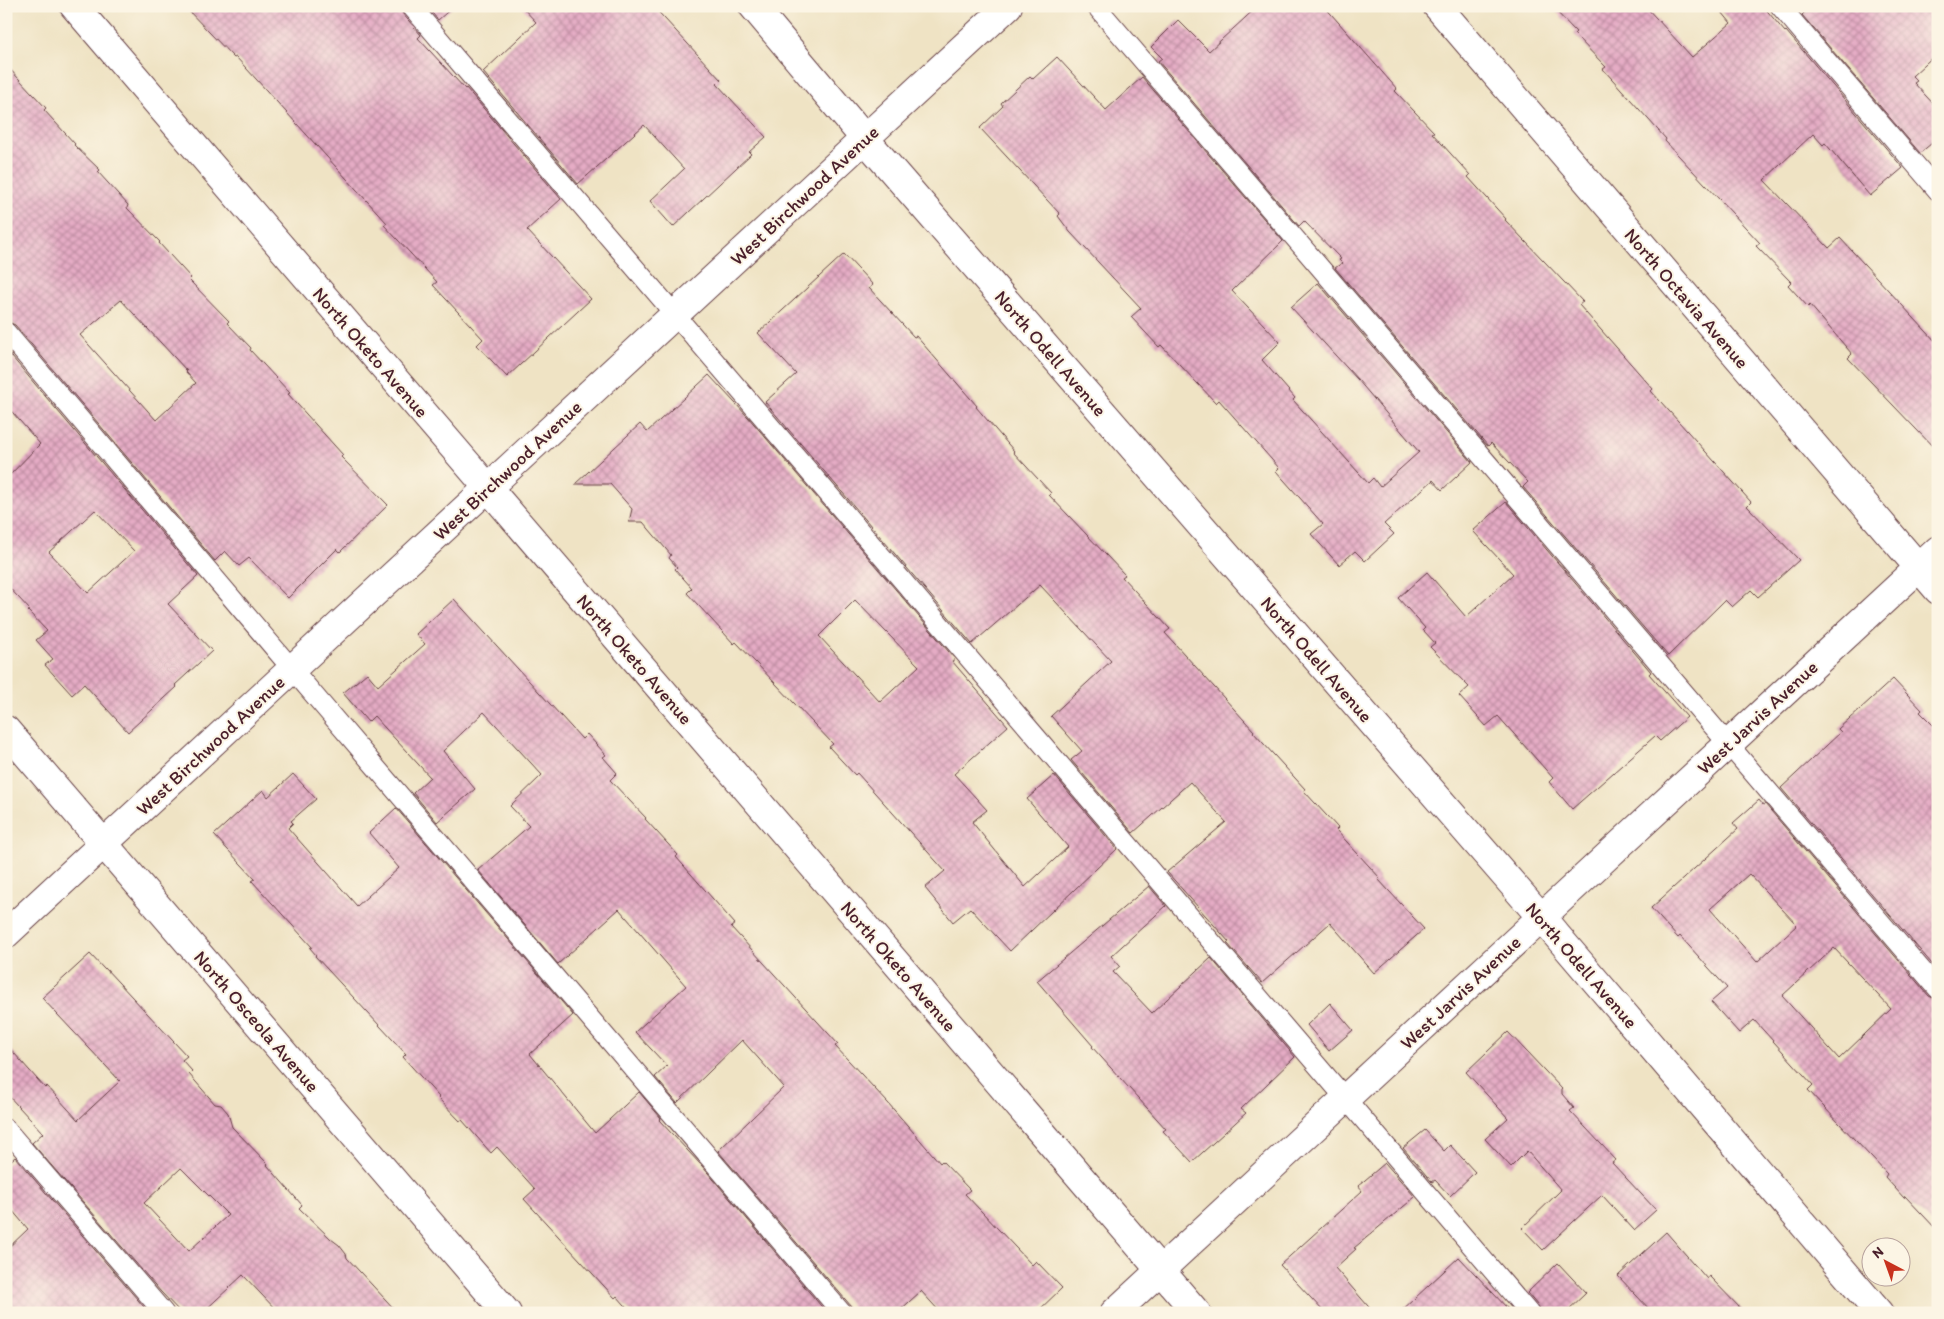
<svg xmlns="http://www.w3.org/2000/svg" width="1944" height="1319" font-family="Itim,sans-serif">
<defs>
<pattern id="building-cross-hatch" width="8" height="8" patternUnits="userSpaceOnUse" patternTransform="scale(1.25)"><rect width="8" height="8" fill="#e5acc5"/><path d="M0 0l8 8M0 8l8-8" fill="none" stroke="#bc8ba0"/></pattern>
</defs>
<rect width="100%" height="100%" fill="#fcf5e5"/>
<filter id="ink" filterUnits="userSpaceOnUse"><feTurbulence type="fractalNoise" baseFrequency=".02" numOctaves="2"/><feDisplacementMap in="SourceGraphic" scale="10" xChannelSelector="R" yChannelSelector="G"/><feConvolveMatrix kernelMatrix="1 2 1 2 8 2 1 2 1" color-interpolation-filters="sRGB"/></filter>
<filter id="wash" filterUnits="userSpaceOnUse"><feTurbulence type="fractalNoise" baseFrequency=".0096" numOctaves="4" result="noise"/><feDisplacementMap in="SourceGraphic" scale="20" xChannelSelector="R" yChannelSelector="G"/><feGaussianBlur stdDeviation="1.12" result="paint"/><feColorMatrix in="noise" values="0 0 0 0 0 0 0 0 0 0 0 0 0 0 0 0 0 1.4 0 .05"/><feComposite in="paint" operator="in"/></filter>
<g filter="url(#wash)">
<rect width="100%" height="100%" fill="#efe3c4"/>
<g id="blocks">
<g fill="url(#building-cross-hatch)" fill-rule="evenodd">
<path d="M 184,6 L 400,6 L 402,13 L 421,35 L 418,38 L 465,89 L 466,88 L 561,199 L 527,230 L 591,299 L 507,377 L 477,345 L 483,339 L 433,285 L 437,282 L 384,225 L 387,223 L 236,57 L 234,58 Z"/>
<path d="M 426,6 L 454,6 L 438,20 Z"/>
<path d="M 521,6 L 653,6 L 721,80 L 717,84 L 766,137 L 749,152 L 751,154 L 673,227 L 650,201 L 684,169 L 644,125 L 578,184 L 483,72 L 536,22 Z"/>
<path d="M 1258,6 L 1324,6 L 1397,89 L 1395,91 L 1434,132 L 1432,133 L 1470,175 L 1468,177 L 1506,219 L 1505,220 L 1583,302 L 1579,305 L 1653,389 L 1651,391 L 1751,502 L 1747,506 L 1799,560 L 1758,597 L 1751,590 L 1732,607 L 1725,600 L 1668,656 L 1523,487 L 1528,482 L 1491,443 L 1488,446 L 1335,268 L 1342,263 L 1339,260 L 1341,259 L 1304,221 L 1299,226 L 1158,61 L 1162,58 L 1151,47 L 1178,20 L 1209,51 Z"/>
<path d="M 1551,6 L 1645,6 L 1692,57 L 1731,23 L 1717,6 L 1763,6 L 1785,32 L 1786,31 L 1903,168 L 1870,196 L 1825,143 L 1823,145 L 1813,134 L 1764,180 L 1829,248 L 1840,238 L 1938,344 L 1938,452 L 1848,358 L 1852,354 L 1810,305 L 1808,307 L 1788,285 L 1791,282 L 1756,246 L 1760,243 L 1665,141 L 1666,139 L 1603,69 L 1606,67 L 1574,34 L 1576,32 Z"/>
<path d="M 1811,6 L 1938,6 L 1938,52 L 1912,76 L 1917,81 L 1914,83 L 1938,109 L 1938,138 L 1920,153 L 1802,15 Z"/>
<path d="M 1057,57 L 1106,110 L 1142,77 L 1283,241 L 1232,291 L 1280,342 L 1262,360 L 1295,398 L 1293,400 L 1368,483 L 1373,478 L 1380,487 L 1419,452 L 1358,380 L 1291,307 L 1318,283 L 1472,462 L 1442,490 L 1433,480 L 1384,524 L 1394,534 L 1365,561 L 1355,551 L 1339,565 L 1311,534 L 1323,524 L 1276,471 L 1279,468 L 1219,400 L 1216,403 L 1161,345 L 1159,347 L 1131,317 L 1141,308 L 1070,232 L 1058,216 L 1060,214 L 980,128 L 1003,106 L 1001,103 L 1030,76 L 1033,79 Z"/>
<path d="M 6,65 L 46,108 L 44,110 L 75,144 L 74,145 L 100,170 L 98,172 L 128,205 L 127,208 L 160,242 L 159,243 L 191,278 L 189,280 L 229,321 L 227,323 L 251,348 L 250,350 L 290,393 L 288,394 L 343,455 L 341,457 L 388,505 L 340,552 L 337,549 L 288,598 L 249,558 L 239,566 L 225,551 L 215,561 L 15,325 L 6,321 ZM 121,300 L 187,371 L 186,372 L 196,383 L 156,420 L 80,335 Z"/>
<path d="M 844,254 L 873,285 L 869,288 L 914,337 L 916,336 L 977,406 L 976,407 L 1014,451 L 1013,452 L 1051,493 L 1049,495 L 1125,575 L 1122,577 L 1170,629 L 1165,633 L 1254,731 L 1253,732 L 1305,789 L 1304,791 L 1338,828 L 1336,830 L 1380,878 L 1378,879 L 1424,929 L 1374,973 L 1330,923 L 1262,983 L 1227,943 L 1229,942 L 1167,872 L 1226,822 L 1190,782 L 1133,833 L 1071,760 L 1082,751 L 1051,716 L 1111,661 L 1040,585 L 972,644 L 765,402 L 796,374 L 758,333 Z"/>
<path d="M 6,350 L 198,576 L 168,604 L 212,651 L 175,685 L 177,687 L 128,732 L 84,684 L 72,695 L 45,665 L 53,659 L 36,640 L 47,631 L 28,611 L 30,610 L 6,584 L 6,479 L 40,444 L 6,405 ZM 95,510 L 134,551 L 88,593 L 49,552 Z"/>
<path d="M 709,375 L 748,417 L 955,659 L 952,661 L 1008,726 L 954,774 L 987,810 L 972,822 L 1025,887 L 1068,847 L 1027,799 L 1054,775 L 1117,849 L 1010,951 L 970,908 L 953,922 L 925,888 L 945,871 L 857,773 L 855,775 L 829,747 L 833,744 L 736,642 L 734,644 L 687,593 L 692,588 L 675,569 L 677,567 L 669,558 L 671,555 L 643,522 L 629,522 L 632,509 L 610,484 L 575,484 L 640,424 L 647,432 ZM 855,600 L 919,666 L 880,702 L 819,636 Z"/>
<path d="M 1506,502 L 1651,672 L 1649,674 L 1687,717 L 1660,741 L 1655,736 L 1572,809 L 1549,782 L 1553,778 L 1498,716 L 1486,726 L 1459,696 L 1469,687 L 1430,647 L 1435,643 L 1423,630 L 1425,628 L 1398,598 L 1427,572 L 1466,617 L 1513,574 L 1473,531 Z"/>
<path d="M 454,599 L 582,739 L 587,734 L 606,755 L 603,757 L 617,773 L 610,780 L 646,818 L 645,819 L 678,855 L 676,857 L 735,924 L 731,927 L 838,1044 L 835,1046 L 888,1103 L 940,1163 L 942,1161 L 970,1190 L 965,1194 L 1032,1265 L 1036,1261 L 1062,1288 L 1036,1313 L 941,1313 L 921,1291 L 897,1313 L 853,1313 L 851,1306 L 718,1151 L 784,1087 L 742,1040 L 677,1103 L 655,1077 L 667,1066 L 635,1032 L 686,986 L 619,909 L 558,964 L 478,870 L 529,826 L 510,806 L 542,775 L 484,712 L 443,751 L 475,789 L 437,822 L 413,793 L 430,777 L 374,716 L 368,722 L 343,693 L 367,673 L 378,686 L 425,644 L 416,634 Z"/>
<path d="M 1893,679 L 1922,710 L 1920,712 L 1938,730 L 1938,971 L 1781,788 L 1841,732 L 1838,729 Z"/>
<path d="M 293,774 L 316,799 L 291,821 L 293,823 L 288,828 L 357,906 L 399,868 L 369,833 L 396,808 L 573,1015 L 530,1054 L 595,1133 L 639,1092 L 661,1118 L 659,1120 L 702,1166 L 827,1313 L 632,1313 L 617,1296 L 615,1298 L 524,1199 L 535,1189 L 497,1147 L 491,1153 L 462,1120 L 460,1121 L 438,1098 L 439,1097 L 403,1057 L 406,1054 L 315,956 L 316,955 L 310,948 L 312,947 L 252,881 L 255,879 L 214,835 L 263,790 L 268,797 Z"/>
<path d="M 1759,800 L 1763,805 L 1765,804 L 1929,996 L 1938,1000 L 1938,1231 L 1905,1196 L 1904,1198 L 1885,1177 L 1887,1174 L 1808,1090 L 1813,1085 L 1754,1020 L 1739,1033 L 1711,1002 L 1727,988 L 1680,936 L 1678,938 L 1651,908 L 1738,829 L 1733,823 ZM 1749,874 L 1797,925 L 1757,962 L 1710,909 ZM 1834,948 L 1891,1009 L 1839,1059 L 1782,996 Z"/>
<path d="M 1149,886 L 1166,906 L 1111,956 L 1120,966 L 1113,972 L 1152,1013 L 1211,958 L 1295,1057 L 1241,1109 L 1246,1113 L 1192,1162 L 1163,1131 L 1166,1129 L 1092,1047 L 1093,1046 L 1037,981 Z"/>
<path d="M 90,954 L 104,969 L 105,968 L 187,1056 L 182,1060 L 192,1071 L 189,1074 L 215,1104 L 221,1105 L 228,1113 L 232,1127 L 268,1164 L 267,1165 L 302,1205 L 299,1208 L 331,1239 L 339,1245 L 346,1254 L 347,1258 L 398,1313 L 279,1313 L 243,1275 L 202,1313 L 181,1313 L 161,1292 L 32,1143 L 43,1133 L 6,1093 L 6,1044 L 45,1088 L 47,1086 L 78,1120 L 120,1081 L 42,998 ZM 181,1168 L 228,1215 L 189,1251 L 144,1203 Z"/>
<path d="M 1330,1003 L 1353,1030 L 1329,1051 L 1307,1025 Z"/>
<path d="M 1508,1032 L 1562,1089 L 1562,1094 L 1574,1108 L 1570,1111 L 1616,1160 L 1612,1163 L 1656,1210 L 1634,1230 L 1602,1195 L 1543,1250 L 1522,1228 L 1561,1190 L 1527,1151 L 1511,1167 L 1485,1139 L 1508,1118 L 1466,1072 Z"/>
<path d="M 1425,1130 L 1444,1151 L 1450,1145 L 1475,1172 L 1450,1196 L 1435,1180 L 1432,1182 L 1403,1148 Z"/>
<path d="M 15,1157 L 144,1307 L 138,1313 L 6,1313 L 6,1250 L 28,1229 L 6,1203 L 6,1165 Z"/>
<path d="M 1385,1163 L 1415,1197 L 1354,1248 L 1356,1249 L 1335,1268 L 1374,1313 L 1325,1313 L 1280,1265 L 1362,1191 L 1358,1186 Z"/>
<path d="M 1666,1232 L 1707,1279 L 1709,1276 L 1745,1313 L 1653,1313 L 1618,1276 Z"/>
<path d="M 1459,1257 L 1509,1310 L 1510,1309 L 1514,1313 L 1399,1313 Z"/>
<path d="M 1558,1263 L 1586,1293 L 1565,1313 L 1540,1313 L 1538,1306 L 1527,1293 Z"/>
</g>
</g>
</g>
<g filter="url(#ink)">
<use href="#blocks" fill-opacity="0" stroke="#633c42" stroke-width="1"/>
<g fill="none" stroke-linecap="round" stroke-linejoin="round">
<defs>
<g id="service">
<path d="M 411,6 L 1529,1313"/>
<path d="M 1096,6 L 1938,989"/>
<path d="M 1780,6 L 1938,191"/>
<path d="M 6,332 L 320,702 L 842,1313"/>
<path d="M 6,1129 L 164,1313"/>
</g>
<g id="minor">
<path d="M 74,6 L 1197,1313"/>
<path d="M 753,6 L 865,139 L 1541,917 L 1879,1313"/>
<path d="M 1437,6 L 1938,590"/>
<path d="M 6,730 L 507,1313"/>
<path d="M 6,934 L 1008,6"/>
<path d="M 1114,1313 L 1938,550"/>
</g>
</defs>
<use href="#service" stroke="#633c42" stroke-width="21"/>
<use href="#minor" stroke="#633c42" stroke-width="30"/>
<use href="#service" stroke="#fff" stroke-width="19"/>
<use href="#minor" stroke="#fff" stroke-width="28"/>
</g>
</g>
<g text-anchor="middle" stroke-width="4" stroke-linejoin="round" paint-order="stroke">
<g font-size="19" fill="#4a1f2b" stroke="#fcf5e5">
<text transform="translate(804 195) rotate(-43)" y="7">West Birchwood Avenue</text>
<text transform="translate(1687 298) rotate(49)" y="7">North Octavia Avenue</text>
<text transform="translate(371 352) rotate(49)" y="7">North Oketo Avenue</text>
<text transform="translate(1051 353) rotate(49)" y="7">North Odell Avenue</text>
<text transform="translate(507 470) rotate(-43)" y="7">West Birchwood Avenue</text>
<text transform="translate(635 659) rotate(49)" y="7">North Oketo Avenue</text>
<text transform="translate(1317 659) rotate(49)" y="7">North Odell Avenue</text>
<text transform="translate(1757 717) rotate(-43)" y="7">West Jarvis Avenue</text>
<text transform="translate(210 745) rotate(-43)" y="7">West Birchwood Avenue</text>
<text transform="translate(1582 965) rotate(49)" y="7">North Odell Avenue</text>
<text transform="translate(899 966) rotate(49)" y="7">North Oketo Avenue</text>
<text transform="translate(1460 992) rotate(-43)" y="7">West Jarvis Avenue</text>
<text transform="translate(257 1021) rotate(49)" y="7">North Osceola Avenue</text>
</g>
</g>
<rect width="1944" height="1319" fill="none" stroke="#fcf5e5" stroke-width="25"/>
<g transform="translate(1886 1262) rotate(319)"><circle r="24" fill="#fcf5e5" stroke="#b59f9b"/>
<path d="M0-4L9 19L0 12L-9 19Z" fill="#c8321e"/>
<text y="-8" font-size="14" font-weight="bold" text-anchor="middle" fill="#4a1f2b">N</text>
</g>
</svg>
